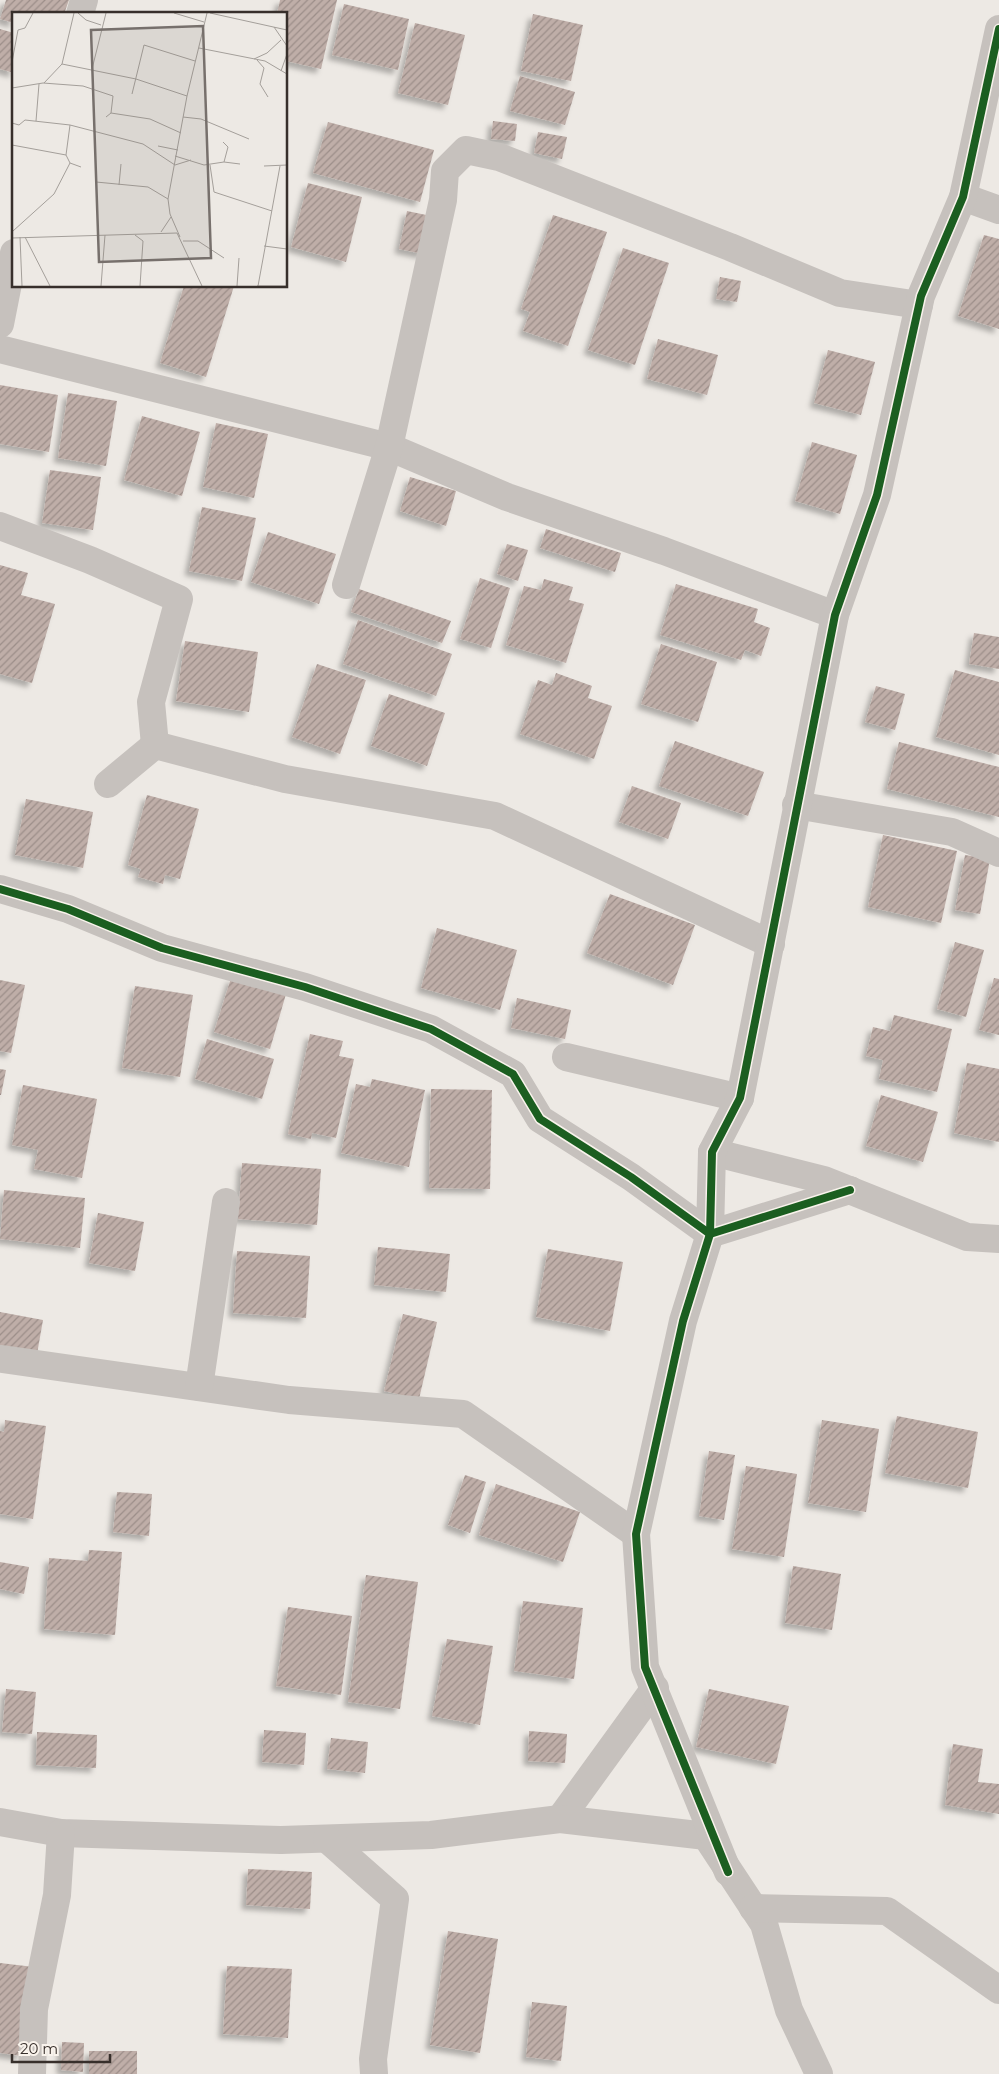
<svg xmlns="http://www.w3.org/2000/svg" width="999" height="2074" font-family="Montserrat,sans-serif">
<defs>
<pattern id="building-hatch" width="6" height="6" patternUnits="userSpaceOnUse" patternTransform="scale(1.25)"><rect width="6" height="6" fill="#bfaea8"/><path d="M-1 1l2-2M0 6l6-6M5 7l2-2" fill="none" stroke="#9c8e89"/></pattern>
<filter id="shadow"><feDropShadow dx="-4.5" dy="4.5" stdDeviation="2.5" flood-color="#0004"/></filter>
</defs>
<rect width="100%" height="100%" fill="#ede9e4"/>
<g fill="url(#building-hatch)" filter="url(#shadow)">
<path d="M 6,0 L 69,0 L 64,14 L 14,14 L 14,23 L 0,19 Z"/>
<path d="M 280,0 L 337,0 L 321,69 L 286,61 L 286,14 L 277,14 Z"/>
<path d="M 344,4 L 409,19 L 398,70 L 332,55 Z"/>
<path d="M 533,14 L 583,25 L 571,81 L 521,71 Z"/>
<path d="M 415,23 L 465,35 L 448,105 L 398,93 Z"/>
<path d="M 0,29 L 14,33 L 14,73 L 0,69 Z"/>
<path d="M 520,76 L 575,92 L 565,125 L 510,111 Z"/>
<path d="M 493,121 L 517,124 L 515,141 L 491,139 Z"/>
<path d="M 328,122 L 434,150 L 420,202 L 313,173 Z"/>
<path d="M 538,132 L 567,137 L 562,159 L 534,153 Z"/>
<path d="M 308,183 L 362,197 L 346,262 L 291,247 Z"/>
<path d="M 407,211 L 431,216 L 423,254 L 399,249 Z"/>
<path d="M 553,215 L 607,232 L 568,346 L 523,331 L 530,312 L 521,309 Z"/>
<path d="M 984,235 L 999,239 L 999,329 L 958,316 Z"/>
<path d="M 623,248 L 669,263 L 635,365 L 588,350 Z"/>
<path d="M 720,277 L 741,281 L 737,302 L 716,299 Z"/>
<path d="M 184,286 L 234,286 L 206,377 L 160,363 Z"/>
<path d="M 658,339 L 718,355 L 707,395 L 647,379 Z"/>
<path d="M 828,350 L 875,362 L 861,415 L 814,403 Z"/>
<path d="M 0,385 L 58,395 L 49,452 L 0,444 Z"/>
<path d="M 68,393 L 117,401 L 106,466 L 58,458 Z"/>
<path d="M 142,416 L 200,432 L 182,496 L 124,480 Z"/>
<path d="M 216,423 L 268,434 L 254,498 L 203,487 Z"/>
<path d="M 812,442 L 857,455 L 840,514 L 795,501 Z"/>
<path d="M 50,470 L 101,477 L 93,530 L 42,523 Z"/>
<path d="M 410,477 L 456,491 L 446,526 L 400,511 Z"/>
<path d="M 202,507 L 256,518 L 242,581 L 189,571 Z"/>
<path d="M 546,529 L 621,553 L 615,572 L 540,548 Z"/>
<path d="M 268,532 L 336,554 L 319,604 L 251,582 Z"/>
<path d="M 507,544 L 528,550 L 518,581 L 497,574 Z"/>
<path d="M 0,565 L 28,573 L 21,595 L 55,604 L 32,683 L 0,674 Z"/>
<path d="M 480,578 L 510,588 L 491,648 L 460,639 Z"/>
<path d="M 544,579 L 573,587 L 569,600 L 584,604 L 566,663 L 506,645 L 524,586 L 541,590 Z"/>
<path d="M 676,584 L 758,609 L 754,622 L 770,628 L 761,656 L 745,650 L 741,660 L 660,635 Z"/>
<path d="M 359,589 L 451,621 L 442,643 L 351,612 Z"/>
<path d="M 358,620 L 452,654 L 436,696 L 343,664 Z"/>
<path d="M 974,633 L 999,637 L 999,669 L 969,664 Z"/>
<path d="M 185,641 L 258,652 L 249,712 L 176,701 Z"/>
<path d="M 661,644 L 717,662 L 698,722 L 641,704 Z"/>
<path d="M 317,664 L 366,680 L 340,754 L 292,737 Z"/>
<path d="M 955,670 L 999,682 L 999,755 L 936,737 Z"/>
<path d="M 556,673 L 592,686 L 588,698 L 612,706 L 594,759 L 520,734 L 538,680 L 552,685 Z"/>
<path d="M 876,686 L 905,694 L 895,730 L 865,722 Z"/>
<path d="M 389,694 L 445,713 L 427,766 L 371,746 Z"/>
<path d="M 675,741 L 764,772 L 748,816 L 659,786 Z"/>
<path d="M 899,742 L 999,767 L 999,817 L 887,789 Z"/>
<path d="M 632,786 L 681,803 L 668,839 L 619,822 Z"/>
<path d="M 147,795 L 199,809 L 180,879 L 165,875 L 163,884 L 138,877 L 141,869 L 128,865 Z"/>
<path d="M 26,799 L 93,812 L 83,868 L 15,855 Z"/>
<path d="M 883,835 L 957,851 L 941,923 L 868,907 Z"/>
<path d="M 965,855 L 990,859 L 980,914 L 955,910 Z"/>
<path d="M 610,894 L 695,925 L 673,985 L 587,953 Z"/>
<path d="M 437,928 L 517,950 L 500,1010 L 421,988 Z"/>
<path d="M 955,942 L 984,950 L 966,1017 L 937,1009 Z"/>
<path d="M 231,978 L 286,994 L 270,1049 L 214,1032 Z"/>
<path d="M 994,978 L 999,979 L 999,1035 L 979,1030 Z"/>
<path d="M 0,980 L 25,985 L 11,1053 L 0,1051 Z"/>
<path d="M 135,986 L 193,995 L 180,1077 L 122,1068 Z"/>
<path d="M 517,998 L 571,1010 L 565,1039 L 511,1028 Z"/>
<path d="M 894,1015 L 952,1029 L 937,1092 L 879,1079 L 883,1060 L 866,1056 L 873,1027 L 890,1031 Z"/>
<path d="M 310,1034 L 343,1041 L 339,1056 L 354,1059 L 336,1138 L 312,1133 L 311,1139 L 288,1134 Z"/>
<path d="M 207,1039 L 274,1059 L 262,1099 L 195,1079 Z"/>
<path d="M 967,1063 L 999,1069 L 999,1142 L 954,1133 Z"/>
<path d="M 0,1069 L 6,1070 L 1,1095 L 0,1095 Z"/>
<path d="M 372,1079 L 425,1090 L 409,1167 L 341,1153 L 356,1084 L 370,1087 Z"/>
<path d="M 23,1085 L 97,1099 L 82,1178 L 34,1169 L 38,1150 L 12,1145 Z"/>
<path d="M 431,1089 L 492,1090 L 490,1189 L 429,1188 Z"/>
<path d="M 881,1095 L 938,1112 L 923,1162 L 866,1146 Z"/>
<path d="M 242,1163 L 321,1169 L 317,1225 L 238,1219 Z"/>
<path d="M 4,1190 L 85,1198 L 80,1248 L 0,1239 Z"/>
<path d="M 98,1213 L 144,1222 L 135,1271 L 89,1263 Z"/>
<path d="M 378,1247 L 450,1254 L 446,1292 L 374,1285 Z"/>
<path d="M 548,1249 L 623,1262 L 610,1331 L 536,1317 Z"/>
<path d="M 237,1251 L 310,1256 L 306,1318 L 233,1313 Z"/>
<path d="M 0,1312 L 43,1320 L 37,1354 L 0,1347 Z"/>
<path d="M 403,1314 L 437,1322 L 419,1399 L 384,1391 Z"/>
<path d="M 897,1416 L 978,1432 L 968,1488 L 885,1473 Z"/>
<path d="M 5,1420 L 46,1426 L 33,1519 L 0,1514 L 0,1431 L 4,1432 Z"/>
<path d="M 822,1420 L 879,1429 L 866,1512 L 808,1503 Z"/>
<path d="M 709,1451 L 735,1455 L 724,1520 L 699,1516 Z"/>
<path d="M 746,1466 L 797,1474 L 784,1557 L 732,1549 Z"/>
<path d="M 465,1475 L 486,1482 L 470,1533 L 448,1525 Z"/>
<path d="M 496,1484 L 580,1512 L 563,1562 L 479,1535 Z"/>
<path d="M 117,1492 L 152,1494 L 149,1536 L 113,1532 Z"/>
<path d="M 89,1550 L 122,1552 L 115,1635 L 44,1629 L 49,1558 L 88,1561 Z"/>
<path d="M 0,1562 L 29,1567 L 24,1594 L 0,1589 Z"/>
<path d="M 793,1566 L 841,1574 L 832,1630 L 785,1623 Z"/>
<path d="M 366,1575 L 418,1582 L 400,1709 L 348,1702 Z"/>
<path d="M 523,1601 L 583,1608 L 574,1679 L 514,1671 Z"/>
<path d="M 288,1607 L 352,1616 L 341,1695 L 276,1686 Z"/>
<path d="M 447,1639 L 493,1646 L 480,1725 L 432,1716 Z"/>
<path d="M 6,1689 L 36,1692 L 32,1734 L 2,1732 Z"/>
<path d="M 709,1689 L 789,1706 L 776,1764 L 696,1747 Z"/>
<path d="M 264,1730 L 306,1733 L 304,1765 L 262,1762 Z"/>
<path d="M 529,1731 L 567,1734 L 565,1763 L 528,1761 Z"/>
<path d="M 37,1732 L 97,1735 L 96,1768 L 36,1765 Z"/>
<path d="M 331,1738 L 368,1742 L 365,1773 L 327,1769 Z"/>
<path d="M 953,1744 L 983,1749 L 978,1782 L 999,1784 L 999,1814 L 945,1805 Z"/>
<path d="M 248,1869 L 312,1872 L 310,1909 L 246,1905 Z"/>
<path d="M 448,1931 L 498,1939 L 480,2053 L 430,2045 Z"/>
<path d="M 0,1963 L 34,1967 L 21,2056 L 0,2053 Z"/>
<path d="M 227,1966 L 292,1969 L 288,2038 L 223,2034 Z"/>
<path d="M 532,2002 L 567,2006 L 561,2061 L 526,2057 Z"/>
<path d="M 62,2042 L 84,2043 L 83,2072 L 61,2070 Z"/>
<rect x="89" y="2051" width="48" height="23"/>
</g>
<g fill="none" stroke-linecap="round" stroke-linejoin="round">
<g stroke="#c6c1bd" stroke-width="28">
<path d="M 80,14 L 84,0"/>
<path d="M 963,197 L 999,210"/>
<path d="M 0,324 L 14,253"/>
<path d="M 0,349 L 389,447 L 507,497 L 664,551 L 835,615"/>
<path d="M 0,526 L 90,560 L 179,599 L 151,702 L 155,745"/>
<path d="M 346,585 L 389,447 L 443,200 L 445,171 L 466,150 L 499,157 L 730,247 L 840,293 L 919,305"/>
<path d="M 108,784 L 155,745 L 285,779 L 495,816 L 771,944"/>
<path d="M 796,805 L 952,832 L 999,853"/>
<path d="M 0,889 L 68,909 L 162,948 L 305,987 L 431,1029 L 513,1074 L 540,1119 L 631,1177 L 710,1234 L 850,1190"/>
<path d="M 566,1057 L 740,1098"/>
<path d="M 712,1152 L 824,1180 L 967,1237 L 999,1239"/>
<path d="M 2,1359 L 289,1400 L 463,1414 L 636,1534"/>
<path d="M 199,1387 L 226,1202"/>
<path d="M 560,1819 L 655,1688"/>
<path d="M 0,1822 L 61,1833 L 281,1840 L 431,1835 L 560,1819 L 706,1836 L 764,1924 L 789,2010 L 819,2074"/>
<path d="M 327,1839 L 395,1899 L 373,2059 L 374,2074"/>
<path d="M 728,1872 L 645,1667 L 636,1534 L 683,1321 L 710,1234 L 712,1152 L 740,1098 L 835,615 L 877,495 L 921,296 L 963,197 L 999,29"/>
<path d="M 753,1908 L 887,1911 L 999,1990"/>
<path d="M 32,2074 L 34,2009 L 57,1895 L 61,1833"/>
</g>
<defs>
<g id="cycleway">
<path d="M 0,889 L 68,909 L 162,948 L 305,987 L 431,1029 L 513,1074 L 540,1119 L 631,1177 L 710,1234 L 850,1190"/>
<path d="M 728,1872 L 645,1667 L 636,1534 L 683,1321 L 710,1234 L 712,1152 L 740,1098 L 835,615 L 877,495 L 921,296 L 963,197 L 999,29"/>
</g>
</defs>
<use href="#cycleway" stroke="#f9f3ec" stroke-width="11"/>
<use href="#cycleway" stroke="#1b5e20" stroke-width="8"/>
</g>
<g transform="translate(12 12)">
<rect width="275" height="275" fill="#ede9e4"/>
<path fill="none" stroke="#a49f9a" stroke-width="1" d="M 66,1 L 74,8 L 89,13M 162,1 L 192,10M 198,1 L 275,18M 262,15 L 275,34M 187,36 L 253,49 L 275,62M 242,47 L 255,41 L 269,28M 245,48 L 252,56 L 248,72 L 256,85M 0,50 L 6,18 L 13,16 L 21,1M 50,52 L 124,67 L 175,84M 80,57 L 94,1M 269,59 L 275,42M 32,71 L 50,52 L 62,1M 0,76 L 31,71 L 71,74 L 101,84 L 99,101M 120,82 L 132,33 L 183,49M 94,105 L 99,101 L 138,107 L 169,121M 171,105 L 189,107 L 237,127M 24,109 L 27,72M 0,111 L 7,113 L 13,108 L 58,113M 211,130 L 216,135 L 212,150M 0,133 L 54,143M 146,134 L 166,138M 163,144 L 192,153 L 212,150 L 228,152M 198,153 L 202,180 L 260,199M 252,154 L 275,153M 69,155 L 58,151 L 54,143 L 58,113 L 131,132 L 163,153 L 179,148M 84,170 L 136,175 L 156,187M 107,173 L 109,152M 1,219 L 42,182 L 58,151M 149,220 L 159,205M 123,223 L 131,229 L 128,274M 8,225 L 10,274M 13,225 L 38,274M 168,225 L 158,202 L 156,187 L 175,84 L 195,1M 0,226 L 165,221 L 190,274M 171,229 L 186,229 L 212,246M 252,234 L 275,237M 89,274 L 93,223M 225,274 L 227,246M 245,274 L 275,274M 246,274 L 268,154"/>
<path fill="#77706c" fill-opacity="0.15" stroke="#77706c" stroke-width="2.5" d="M 191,14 L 199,246 L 87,250 L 79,18 Z"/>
<rect width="275" height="275" fill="none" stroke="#372f2b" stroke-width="2.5"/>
</g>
<path d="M12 2054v8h98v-8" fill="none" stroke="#372f2b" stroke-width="2.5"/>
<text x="20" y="2054" font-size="15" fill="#372f2b" stroke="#f9f3ec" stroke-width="4" paint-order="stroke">20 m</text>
</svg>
